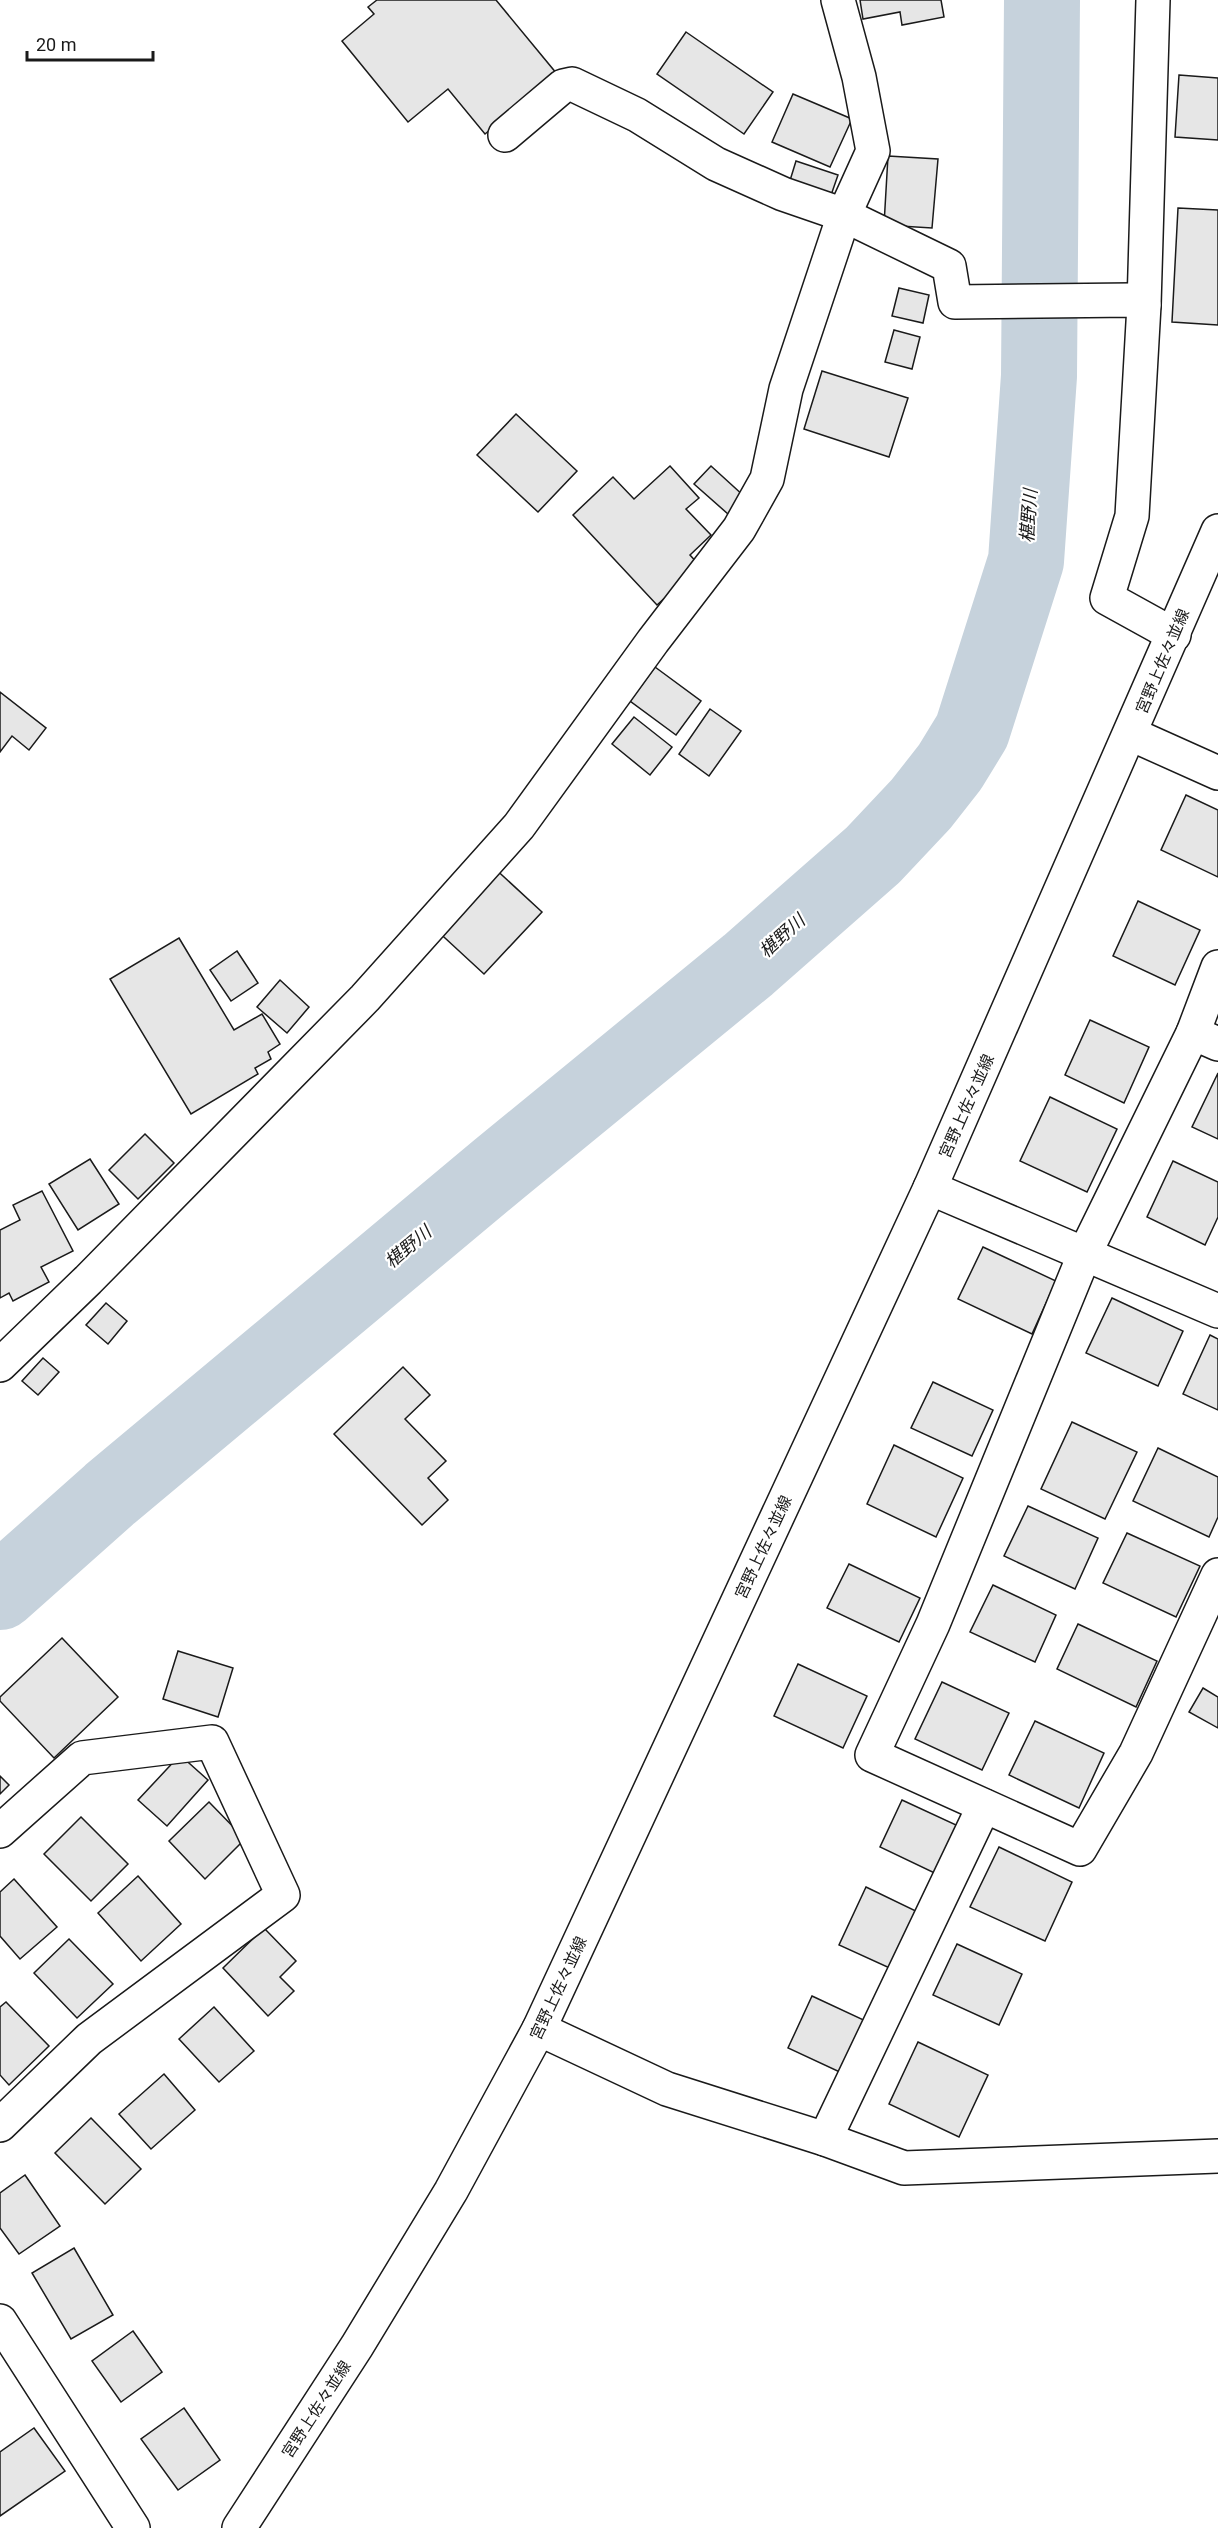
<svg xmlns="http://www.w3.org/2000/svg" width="1218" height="2528" font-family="Roboto,'Noto Sans JP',sans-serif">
<rect width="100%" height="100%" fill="#fff"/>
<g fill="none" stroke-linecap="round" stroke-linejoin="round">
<path stroke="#c6d2dc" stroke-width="76" d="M 0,1592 L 110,1494 L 499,1169 L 748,965 L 873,855 L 921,804 L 950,767 L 972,731 L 1026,561 L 1039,376 L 1042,0"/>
</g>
<g fill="#e6e6e6" stroke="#1a1a1a" stroke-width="1.5">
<path d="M 377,0 L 496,0 L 557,74 L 485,134 L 448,89 L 408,122 L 342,41 L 374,14 L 368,7 Z"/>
<path d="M 860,0 L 941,0 L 944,17 L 902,25 L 900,12 L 863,19 Z"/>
<path d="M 686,32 L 773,92 L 744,134 L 657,74 Z"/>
<path d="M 1179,75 L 1218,78 L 1218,140 L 1175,137 Z"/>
<path d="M 793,94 L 852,119 L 830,167 L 772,142 Z"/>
<path d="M 888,156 L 938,159 L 932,228 L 884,225 Z"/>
<path d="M 796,161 L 838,175 L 829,201 L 788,187 Z"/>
<path d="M 1178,208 L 1218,210 L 1218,325 L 1172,322 Z"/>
<path d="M 899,288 L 929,295 L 923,323 L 892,316 Z"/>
<path d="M 894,330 L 920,337 L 912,369 L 885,362 Z"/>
<path d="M 822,371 L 908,398 L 889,457 L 804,429 Z"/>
<path d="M 516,414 L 577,471 L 538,512 L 477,455 Z"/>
<path d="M 670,466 L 699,498 L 686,509 L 711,535 L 690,555 L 700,566 L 657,605 L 573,515 L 613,477 L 634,499 Z"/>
<path d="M 711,466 L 745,497 L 728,514 L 694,484 Z"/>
<path d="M 655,667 L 701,701 L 676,735 L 630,701 Z"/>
<path d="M 0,692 L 46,728 L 29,750 L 12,736 L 0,752 Z"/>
<path d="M 710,709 L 741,731 L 709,776 L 679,754 Z"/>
<path d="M 634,717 L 672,747 L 650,775 L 612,744 Z"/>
<path d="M 1186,795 L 1218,810 L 1218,877 L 1161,850 Z"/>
<path d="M 490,864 L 542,912 L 484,974 L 432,926 Z"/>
<path d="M 1138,901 L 1200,930 L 1175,985 L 1113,956 Z"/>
<path d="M 179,938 L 234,1030 L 262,1014 L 280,1044 L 268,1052 L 271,1059 L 255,1068 L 258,1074 L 191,1114 L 110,979 Z"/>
<path d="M 237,951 L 258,983 L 231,1001 L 210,970 Z"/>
<path d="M 280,980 L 309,1007 L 287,1033 L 257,1007 Z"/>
<path d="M 1090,1020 L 1149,1047 L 1124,1103 L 1065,1075 Z"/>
<path d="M 1218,1073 L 1218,1139 L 1192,1127 Z"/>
<path d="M 1050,1097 L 1117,1129 L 1087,1192 L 1020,1161 Z"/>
<path d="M 145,1134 L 174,1163 L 138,1199 L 109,1170 Z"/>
<path d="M 90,1159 L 119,1204 L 78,1230 L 49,1184 Z"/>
<path d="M 1173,1161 L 1218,1182 L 1218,1217 L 1205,1245 L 1147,1217 Z"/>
<path d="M 42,1191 L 73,1251 L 41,1267 L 49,1282 L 13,1301 L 9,1293 L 0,1298 L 0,1230 L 20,1220 L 13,1205 Z"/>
<path d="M 983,1247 L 1056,1281 L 1032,1334 L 958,1299 Z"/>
<path d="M 1112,1298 L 1183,1331 L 1158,1386 L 1086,1353 Z"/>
<path d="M 106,1303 L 127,1321 L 108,1344 L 86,1325 Z"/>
<path d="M 1210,1335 L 1218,1339 L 1218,1410 L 1183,1394 Z"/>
<path d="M 43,1358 L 59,1372 L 38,1395 L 22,1381 Z"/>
<path d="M 403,1367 L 430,1395 L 405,1419 L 446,1461 L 428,1478 L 448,1500 L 422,1525 L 334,1434 Z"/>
<path d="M 933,1382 L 993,1410 L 972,1456 L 911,1428 Z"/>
<path d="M 1072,1422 L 1137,1452 L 1105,1519 L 1041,1489 Z"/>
<path d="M 894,1445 L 963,1478 L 936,1537 L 867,1504 Z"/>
<path d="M 1158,1448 L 1218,1477 L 1218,1517 L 1209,1537 L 1133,1501 Z"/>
<path d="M 1028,1506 L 1098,1538 L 1075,1589 L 1004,1556 Z"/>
<path d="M 1127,1533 L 1200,1566 L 1176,1617 L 1103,1583 Z"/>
<path d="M 849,1564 L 920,1598 L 899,1642 L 827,1608 Z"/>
<path d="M 993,1585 L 1056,1615 L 1035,1662 L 970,1632 Z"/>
<path d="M 1078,1624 L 1157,1661 L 1136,1707 L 1057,1669 Z"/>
<path d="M 62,1638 L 118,1697 L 54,1758 L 0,1701 L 0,1697 Z"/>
<path d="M 178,1651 L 233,1668 L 218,1717 L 163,1699 Z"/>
<path d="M 798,1664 L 867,1696 L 843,1748 L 774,1716 Z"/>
<path d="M 942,1682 L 1009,1713 L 982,1770 L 915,1739 Z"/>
<path d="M 1203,1688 L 1218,1697 L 1218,1728 L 1189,1712 Z"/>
<path d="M 1035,1721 L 1104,1753 L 1079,1808 L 1009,1775 Z"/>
<path d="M 180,1755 L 208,1780 L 167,1826 L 138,1800 Z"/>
<path d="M 0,1776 L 9,1785 L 0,1794 Z"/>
<path d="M 902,1800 L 967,1830 L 945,1878 L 880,1847 Z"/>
<path d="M 209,1802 L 245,1839 L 205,1879 L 169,1841 Z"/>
<path d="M 81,1817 L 128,1864 L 91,1901 L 44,1854 Z"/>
<path d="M 999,1847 L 1072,1882 L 1045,1941 L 970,1907 Z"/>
<path d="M 138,1876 L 181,1924 L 141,1961 L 98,1913 Z"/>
<path d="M 14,1879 L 57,1927 L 20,1959 L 0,1936 L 0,1892 Z"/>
<path d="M 866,1887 L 920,1913 L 894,1970 L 839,1945 Z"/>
<path d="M 264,1928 L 296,1961 L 280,1977 L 294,1991 L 268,2016 L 223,1968 Z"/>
<path d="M 69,1939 L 113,1984 L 77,2018 L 34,1973 Z"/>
<path d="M 957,1944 L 1022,1974 L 999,2025 L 933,1995 Z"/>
<path d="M 812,1996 L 868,2022 L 844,2074 L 788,2048 Z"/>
<path d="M 6,2002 L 49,2046 L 9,2085 L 0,2075 L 0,2007 Z"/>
<path d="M 214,2007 L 254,2051 L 219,2082 L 179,2039 Z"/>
<path d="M 918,2042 L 988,2075 L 959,2137 L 889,2104 Z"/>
<path d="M 164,2074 L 195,2110 L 151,2149 L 119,2114 Z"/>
<path d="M 91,2118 L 141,2169 L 105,2204 L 55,2153 Z"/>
<path d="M 25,2175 L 60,2226 L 19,2254 L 0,2228 L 0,2193 Z"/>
<path d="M 74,2248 L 113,2315 L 71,2339 L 32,2273 Z"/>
<path d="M 133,2331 L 162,2372 L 121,2402 L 92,2361 Z"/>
<path d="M 184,2408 L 220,2460 L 178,2490 L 141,2439 Z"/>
<path d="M 34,2428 L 65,2471 L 0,2516 L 0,2452 Z"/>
</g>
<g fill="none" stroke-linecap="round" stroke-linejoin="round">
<defs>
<g id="street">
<path d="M 1153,0 L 1144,305 L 1132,516 L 1107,598 L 1174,635"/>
<path d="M 505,135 L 563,86 L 572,84 L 637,115 L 716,164 L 783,194 L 844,215 L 949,266 L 955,302 L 1133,300 L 1144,305"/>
<path d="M 1131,734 L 1218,773"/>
<path d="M 1218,967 L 1193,1033 L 1085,1253 L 933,1624 L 872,1755 L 1080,1849 L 1136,1753 L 1218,1575"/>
<path d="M 1193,1033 L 1218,1044"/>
<path d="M 930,1188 L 1218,1311"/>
<path d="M 0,1365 L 88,1280 L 365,998 L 519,826 L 653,641 L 739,529 L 767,479 L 786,389 L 844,215 L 873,151 L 859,77 L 838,0"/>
<path d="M 0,1831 L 82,1758 L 212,1742 L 283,1895 L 89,2039 L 0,2125"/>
<path d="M 539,2029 L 667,2089 L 825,2139 L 904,2168 L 1218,2156"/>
<path d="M 825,2139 L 984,1806"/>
<path d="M 0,2321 L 133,2528"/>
</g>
<path id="secondary" d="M 239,2528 L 357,2346 L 451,2191 L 539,2029 L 930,1188 L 1218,531"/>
</defs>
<use href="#street" stroke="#1a1a1a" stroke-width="36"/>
<use href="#secondary" stroke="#1a1a1a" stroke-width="36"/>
<use href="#street" stroke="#fff" stroke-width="33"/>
<use href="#secondary" stroke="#fff" stroke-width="33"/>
</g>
<g text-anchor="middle" stroke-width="4.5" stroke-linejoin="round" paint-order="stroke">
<g font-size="16" fill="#1a1a1a" stroke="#fff">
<text transform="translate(1162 661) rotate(-67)" y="6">宮野上佐々並線</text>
<text transform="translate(966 1106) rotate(-66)" y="6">宮野上佐々並線</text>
<text transform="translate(763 1547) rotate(-65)" y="6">宮野上佐々並線</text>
<text transform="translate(558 1988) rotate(-65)" y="6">宮野上佐々並線</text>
<text transform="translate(316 2409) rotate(-57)" y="6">宮野上佐々並線</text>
</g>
<g font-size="18" font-style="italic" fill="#1a1a1a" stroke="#fff">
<text transform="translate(1029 516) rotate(-86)" y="6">椹野川</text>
<text transform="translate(782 936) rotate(-42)" y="6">椹野川</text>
<text transform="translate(408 1247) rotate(-40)" y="6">椹野川</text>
</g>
</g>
<path d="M27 51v9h126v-9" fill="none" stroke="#1a1a1a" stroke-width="3"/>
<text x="36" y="51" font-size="18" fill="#1a1a1a" stroke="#ffffff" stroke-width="4.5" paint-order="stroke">20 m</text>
</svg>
